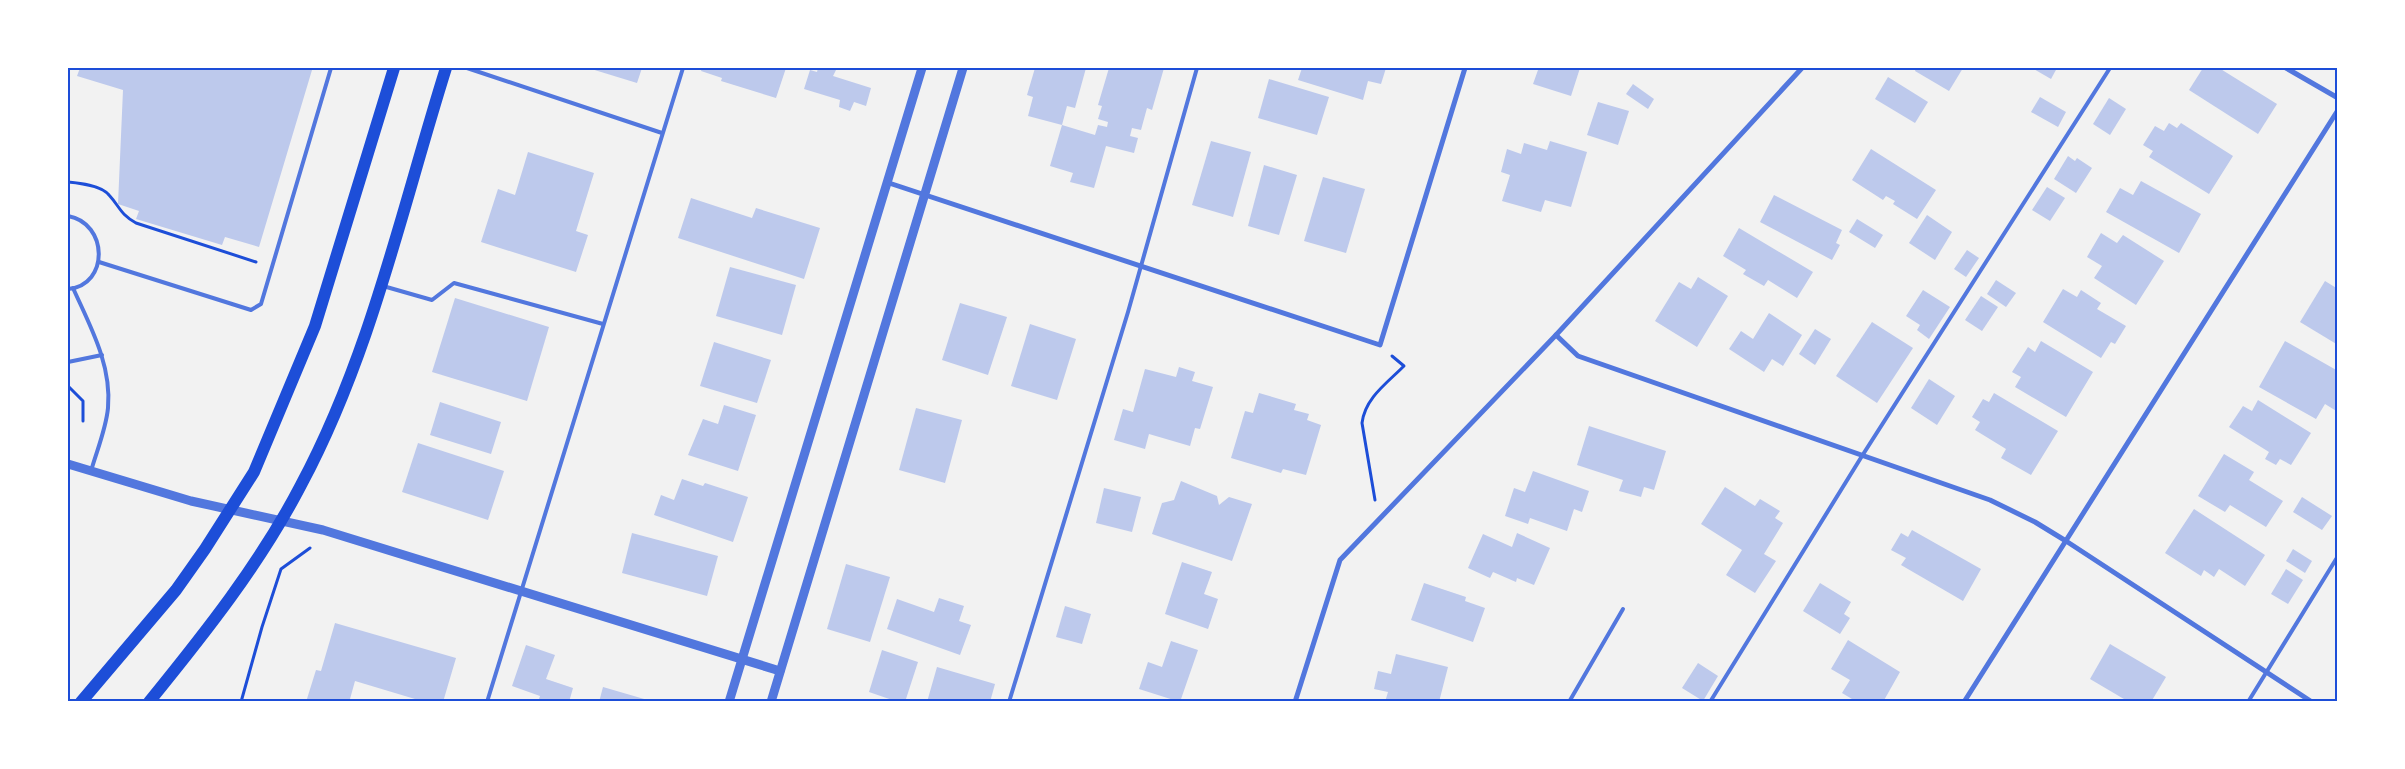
<svg xmlns="http://www.w3.org/2000/svg" width="2405" height="769" font-family="Helvetica,sans-serif">
<rect width="100%" height="100%" fill="#f2f2f2"/>
<g fill="#bdc9ec">
<path d="M 80,68 L 303,68 L 312,70 L 259,247 L 225,237 L 222,245 L 136,219 L 139,211 L 118,204 L 123,90 L 77,76 Z"/>
<path d="M 588,68 L 642,68 L 637,83 Z"/>
<path d="M 702,68 L 786,68 L 776,98 L 721,81 L 722,78 L 701,71 Z"/>
<path d="M 818,68 L 836,70 L 833,76 L 871,88 L 866,106 L 854,102 L 850,111 L 839,107 L 840,100 L 804,89 L 810,70 L 817,72 Z"/>
<path d="M 1035,68 L 1086,68 L 1075,108 L 1067,106 L 1062,125 L 1028,116 L 1033,97 L 1027,95 Z"/>
<path d="M 1109,68 L 1164,68 L 1152,110 L 1147,108 L 1141,130 L 1132,128 L 1130,136 L 1138,138 L 1134,153 L 1106,146 L 1094,188 L 1070,182 L 1073,173 L 1050,166 L 1062,125 L 1095,135 L 1098,125 L 1107,127 L 1108,122 L 1098,119 L 1102,106 L 1098,105 Z"/>
<path d="M 1302,68 L 1386,68 L 1381,84 L 1368,81 L 1363,100 L 1298,80 Z"/>
<path d="M 1530,68 L 1580,68 L 1571,96 L 1533,84 L 1538,70 Z"/>
<path d="M 1916,68 L 1963,68 L 1949,91 L 1915,71 Z"/>
<path d="M 2032,68 L 2057,68 L 2051,79 Z"/>
<path d="M 2203,68 L 2219,68 L 2277,104 L 2258,134 L 2189,90 Z"/>
<path d="M 1888,77 L 1928,102 L 1915,123 L 1875,99 Z"/>
<path d="M 1269,79 L 1329,97 L 1317,135 L 1258,118 Z"/>
<path d="M 1633,84 L 1654,99 L 1648,109 L 1626,94 Z"/>
<path d="M 2040,97 L 2066,112 L 2058,127 L 2031,112 Z"/>
<path d="M 2109,98 L 2126,109 L 2110,135 L 2093,124 Z"/>
<path d="M 1598,102 L 1629,111 L 1618,145 L 1587,135 Z"/>
<path d="M 2169,123 L 2177,128 L 2181,123 L 2233,156 L 2209,194 L 2149,157 L 2153,151 L 2143,145 L 2155,126 L 2164,131 Z"/>
<path d="M 1211,141 L 1251,152 L 1233,217 L 1192,205 Z"/>
<path d="M 1550,141 L 1587,152 L 1571,207 L 1545,200 L 1541,212 L 1502,201 L 1510,175 L 1501,172 L 1507,149 L 1521,154 L 1524,143 L 1547,150 Z"/>
<path d="M 1871,149 L 1936,190 L 1917,219 L 1893,204 L 1895,201 L 1886,196 L 1883,200 L 1852,180 Z"/>
<path d="M 528,152 L 594,173 L 576,231 L 588,235 L 576,272 L 481,242 L 498,189 L 515,195 Z"/>
<path d="M 2068,156 L 2075,161 L 2077,158 L 2092,168 L 2076,193 L 2054,179 Z"/>
<path d="M 1264,165 L 1297,175 L 1279,235 L 1248,226 Z"/>
<path d="M 1323,177 L 1365,189 L 1346,253 L 1304,241 Z"/>
<path d="M 2141,181 L 2201,214 L 2179,253 L 2106,212 L 2120,188 L 2133,195 Z"/>
<path d="M 2047,187 L 2065,198 L 2050,221 L 2032,210 Z"/>
<path d="M 1774,195 L 1842,230 L 1836,243 L 1840,245 L 1832,260 L 1760,222 Z"/>
<path d="M 691,198 L 752,218 L 756,208 L 820,228 L 804,279 L 678,238 Z"/>
<path d="M 1927,215 L 1952,232 L 1935,260 L 1909,243 Z"/>
<path d="M 1857,219 L 1883,235 L 1875,248 L 1849,232 Z"/>
<path d="M 1739,228 L 1813,272 L 1797,298 L 1768,280 L 1764,286 L 1743,274 L 1746,270 L 1723,256 Z"/>
<path d="M 2101,233 L 2117,243 L 2123,235 L 2164,261 L 2136,305 L 2094,278 L 2102,266 L 2087,257 Z"/>
<path d="M 1967,250 L 1979,258 L 1966,277 L 1954,269 Z"/>
<path d="M 730,267 L 796,285 L 782,335 L 716,316 Z"/>
<path d="M 1698,277 L 1728,296 L 1697,347 L 1655,321 L 1679,282 L 1691,289 Z"/>
<path d="M 1996,280 L 2016,293 L 2006,307 L 1987,294 Z"/>
<path d="M 2325,281 L 2338,289 L 2338,345 L 2300,322 Z"/>
<path d="M 2063,289 L 2077,297 L 2081,290 L 2101,303 L 2097,309 L 2126,326 L 2115,344 L 2111,342 L 2101,358 L 2043,322 Z"/>
<path d="M 1923,290 L 1950,307 L 1929,339 L 1917,330 L 1920,325 L 1906,316 Z"/>
<path d="M 1981,296 L 1998,307 L 1982,331 L 1965,320 Z"/>
<path d="M 455,298 L 549,327 L 527,401 L 432,372 Z"/>
<path d="M 960,303 L 1007,317 L 988,375 L 942,360 Z"/>
<path d="M 1769,313 L 1802,335 L 1783,366 L 1772,359 L 1764,372 L 1729,349 L 1741,331 L 1753,339 Z"/>
<path d="M 1872,322 L 1913,348 L 1877,403 L 1836,376 Z"/>
<path d="M 1030,324 L 1076,339 L 1057,400 L 1011,386 Z"/>
<path d="M 1815,329 L 1831,339 L 1815,365 L 1799,354 Z"/>
<path d="M 2041,341 L 2093,372 L 2066,417 L 2015,387 L 2021,377 L 2012,372 L 2028,347 L 2035,352 Z"/>
<path d="M 2285,341 L 2338,371 L 2338,412 L 2325,404 L 2316,419 L 2259,387 Z"/>
<path d="M 714,342 L 771,360 L 757,403 L 700,386 Z"/>
<path d="M 1179,367 L 1195,372 L 1192,381 L 1213,387 L 1200,429 L 1195,428 L 1190,446 L 1149,434 L 1145,449 L 1114,440 L 1123,409 L 1133,412 L 1145,369 L 1176,377 Z"/>
<path d="M 1929,379 L 1955,396 L 1937,425 L 1911,408 Z"/>
<path d="M 1259,393 L 1296,404 L 1294,410 L 1309,414 L 1307,420 L 1321,425 L 1306,475 L 1283,469 L 1281,473 L 1231,458 L 1245,411 L 1253,413 Z"/>
<path d="M 1994,393 L 2058,431 L 2031,475 L 2001,458 L 2006,449 L 1975,430 L 1980,422 L 1972,417 L 1983,399 L 1989,402 Z"/>
<path d="M 2258,400 L 2311,433 L 2291,465 L 2280,459 L 2276,465 L 2265,459 L 2269,452 L 2229,427 L 2243,406 L 2252,411 Z"/>
<path d="M 440,402 L 501,422 L 491,454 L 430,435 Z"/>
<path d="M 724,405 L 756,415 L 738,471 L 688,455 L 703,419 L 718,424 Z"/>
<path d="M 916,408 L 962,420 L 945,483 L 899,470 Z"/>
<path d="M 1589,426 L 1666,451 L 1654,490 L 1644,487 L 1641,497 L 1619,491 L 1623,480 L 1577,465 Z"/>
<path d="M 418,443 L 504,471 L 488,520 L 402,492 Z"/>
<path d="M 2224,454 L 2254,472 L 2249,480 L 2283,501 L 2266,527 L 2230,505 L 2225,512 L 2198,496 Z"/>
<path d="M 1533,471 L 1589,491 L 1582,512 L 1574,509 L 1567,531 L 1530,518 L 1528,524 L 1505,516 L 1514,488 L 1525,492 Z"/>
<path d="M 682,479 L 703,486 L 705,483 L 748,497 L 733,542 L 654,515 L 661,495 L 674,500 Z"/>
<path d="M 1181,481 L 1217,496 L 1219,505 L 1229,497 L 1252,504 L 1232,561 L 1152,534 L 1162,503 L 1174,500 Z"/>
<path d="M 1725,487 L 1755,506 L 1760,499 L 1780,511 L 1775,518 L 1783,523 L 1764,554 L 1776,561 L 1755,593 L 1726,575 L 1742,550 L 1701,524 Z"/>
<path d="M 1104,488 L 1141,497 L 1132,532 L 1096,523 Z"/>
<path d="M 2302,497 L 2332,516 L 2322,530 L 2293,512 Z"/>
<path d="M 2194,509 L 2265,555 L 2245,586 L 2219,569 L 2214,577 L 2204,570 L 2201,576 L 2165,553 Z"/>
<path d="M 1912,530 L 1981,569 L 1963,601 L 1901,565 L 1906,558 L 1891,550 L 1901,533 L 1908,537 Z"/>
<path d="M 632,533 L 718,556 L 707,596 L 622,573 Z"/>
<path d="M 1517,533 L 1550,548 L 1534,585 L 1517,578 L 1516,582 L 1493,572 L 1490,578 L 1468,568 L 1483,534 L 1512,547 Z"/>
<path d="M 2293,549 L 2312,561 L 2305,573 L 2286,561 Z"/>
<path d="M 1182,562 L 1212,572 L 1204,594 L 1218,599 L 1208,629 L 1165,614 Z"/>
<path d="M 846,564 L 890,577 L 870,642 L 827,629 Z"/>
<path d="M 2286,569 L 2303,580 L 2288,604 L 2271,594 Z"/>
<path d="M 1424,583 L 1466,597 L 1465,601 L 1485,608 L 1473,642 L 1411,620 Z"/>
<path d="M 1820,583 L 1851,602 L 1844,614 L 1850,618 L 1840,634 L 1803,611 Z"/>
<path d="M 939,598 L 964,606 L 959,621 L 971,625 L 960,655 L 887,629 L 897,599 L 934,612 Z"/>
<path d="M 1065,606 L 1091,614 L 1082,644 L 1056,637 Z"/>
<path d="M 335,623 L 456,658 L 443,702 L 425,702 L 355,681 L 350,699 L 358,702 L 306,702 L 316,670 L 321,671 Z"/>
<path d="M 1848,640 L 1900,672 L 1883,702 L 1857,702 L 1842,693 L 1850,680 L 1831,669 Z"/>
<path d="M 1171,641 L 1198,650 L 1180,702 L 1139,689 L 1148,662 L 1162,667 Z"/>
<path d="M 2110,644 L 2166,677 L 2151,702 L 2129,702 L 2090,679 Z"/>
<path d="M 526,645 L 555,655 L 546,679 L 573,688 L 569,702 L 538,702 L 540,696 L 512,686 Z"/>
<path d="M 882,650 L 918,662 L 905,702 L 898,702 L 869,692 Z"/>
<path d="M 1396,654 L 1448,667 L 1439,702 L 1385,702 L 1388,692 L 1374,689 L 1378,671 L 1391,674 Z"/>
<path d="M 1698,663 L 1718,676 L 1703,701 L 1682,688 Z"/>
<path d="M 937,667 L 995,684 L 990,702 L 927,702 Z"/>
<path d="M 603,687 L 651,701 L 651,702 L 599,702 Z"/>
</g>
<g fill="none" stroke-linecap="round" stroke-linejoin="round">
<g stroke="#1d4ed8" stroke-width="3">
<path d="M 68,182 C 79,183 101,185 109,195 C 120,207 120,214 136,223 L 256,262"/>
<path d="M 68,386 L 83,401 L 83,421"/>
<path d="M 1375,500 L 1362,423 C 1365,398 1387,383 1404,366 L 1392,356"/>
<path d="M 241,702 L 262,627 L 281,569 L 310,548"/>
</g>
<g stroke="#5277de" stroke-width="4">
<path d="M 467,68 L 662,133"/>
<path d="M 68,216 C 108,223 110,285 68,289"/>
<path d="M 99,262 L 251,310 L 261,304 L 331,68"/>
<path d="M 383,286 L 432,300 L 454,283 L 603,324"/>
<path d="M 73,288 C 90,326 112,365 108,408 C 106,429 97,450 91,471"/>
<path d="M 68,362 L 102,355"/>
<path d="M 487,702 L 683,68"/>
<path d="M 1009,702 L 1128,312 L 1197,68"/>
<path d="M 1569,702 L 1623,609"/>
<path d="M 1710,702 L 1862,456 L 2110,68"/>
<path d="M 2248,702 L 2338,556"/>
</g>
<g stroke="#5277de" stroke-width="5">
<path d="M 2286,68 L 2338,98"/>
<path d="M 889,183 L 1380,345 L 1465,68"/>
<path d="M 1556,335 L 1578,356 L 1990,500 L 2035,522 L 2066,541 L 2312,702"/>
<path d="M 1295,702 L 1340,560 L 1556,335 L 1802,68"/>
<path d="M 1964,702 L 2338,110"/>
</g>
<g stroke="#5277de" stroke-width="9">
<path d="M 68,464 L 191,501 L 323,530 L 780,671"/>
<path d="M 729,702 L 922,68"/>
<path d="M 771,702 L 963,68"/>
</g>
<g stroke="#1d4ed8" stroke-width="12">
<path d="M 81,702 L 176,590 L 205,549 L 254,472 L 315,326 L 394,68"/>
<path d="M 149,702 C 205,633 260,564 301,485 C 371,354 402,208 446,68"/>
</g>
</g>
<rect width="2405" height="769" fill="none" stroke="#ffffff" stroke-width="138"/>
<rect x="69" y="69" width="2267" height="631" fill="none" stroke="#1d4ed8" stroke-width="2"/>
</svg>
